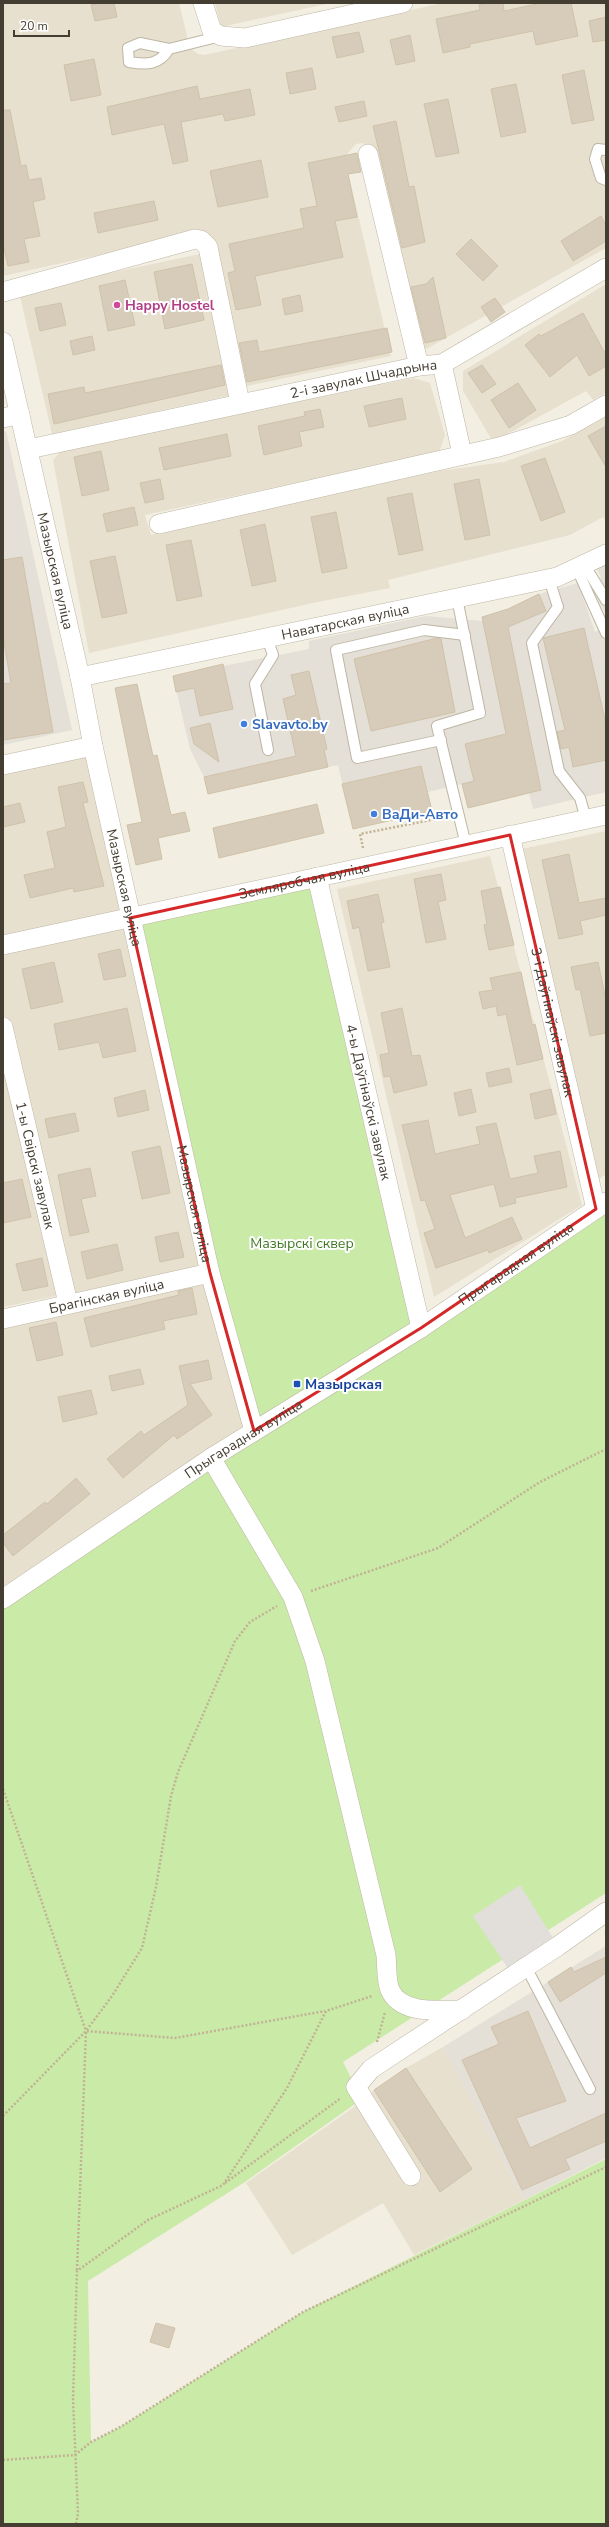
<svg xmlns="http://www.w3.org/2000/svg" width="609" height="2527" viewBox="0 0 609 2527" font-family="'Nunito Sans',sans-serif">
	<rect width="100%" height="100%" fill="#f2eee2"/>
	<!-- residential -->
	<g fill="#e7e0cf">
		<polygon points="3,3 179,3 190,48 198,54 204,55 443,3 606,3 606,248 428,348 423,349 371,146 362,143 356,144 347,154 346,163 391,356 242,387 194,234 3,276"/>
		<polygon points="215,3 331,3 221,27"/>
		<polygon points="205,253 232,395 52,434 19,292"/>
		<polygon points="606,284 606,393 593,400 586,391 493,442 463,391 463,371"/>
		<polygon points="414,378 430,383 445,435 439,452 145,515 151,535 439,471 504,462 562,441 606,416 606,521 603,517 570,535 388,580 390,588 313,603 89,653 53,460 62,450"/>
		<polygon points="93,746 254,1431 3,1600 3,1320 68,1303 3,1027 3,765"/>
		<polygon points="606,831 606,1174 598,1180 522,849"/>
		<polygon points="490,856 582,1205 434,1297 337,889"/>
		<polygon points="3,1046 61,1295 3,1307"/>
		<polygon points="443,2047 524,2200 414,2255 383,2203 292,2255 246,2183 364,2100 374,2090 406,2068"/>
	</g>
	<!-- industrial -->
	<g fill="#e4dfd7">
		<polygon points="6,431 72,730 3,745 3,432"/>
		<polygon points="606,564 606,614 589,584 601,577 597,569"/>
		<polygon points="578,583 595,632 606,627 606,792 533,809 529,793 468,808 462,784 428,792 432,811 353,829 338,765 208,794 204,777 190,749 173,676 309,649 309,641 426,616 482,621 482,617 508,609 539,594"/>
		<polygon points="606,1946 606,2158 524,2200 443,2047"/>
	</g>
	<!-- green -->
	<g fill="#caeaa7">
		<polygon points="317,877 421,1328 254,1431 130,918"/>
		<polygon points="606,1206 606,1893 343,2062 362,2099 245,2182 88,2281 91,2442 122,2426 303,2312 606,2159 606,2524 3,2524 3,1602"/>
	</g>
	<!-- parking -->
	<polygon fill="#e2dfdb" points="520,1885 558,1946 513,1976 473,1916"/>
	<!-- building -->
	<g fill="#d7ccba" stroke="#d0c2a9">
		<polygon points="101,3 114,3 117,17 95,21 91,5"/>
		<polygon points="487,3 503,3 504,11 541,3 571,3 578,36 536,45 533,31 470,44 470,47 443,53 436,19 480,10 479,5"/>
		<polygon points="606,17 606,40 593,42 589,21"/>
		<polygon points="359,32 364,52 337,58 332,37"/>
		<polygon points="410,35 415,61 396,65 390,40"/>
		<polygon points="94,59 101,95 71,101 64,65"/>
		<polygon points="312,68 316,89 290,94 286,73"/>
		<polygon points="584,70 594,120 572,124 562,75"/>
		<polygon points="516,84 526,132 501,137 491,89"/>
		<polygon points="197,86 200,99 250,89 255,115 225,121 223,114 181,122 188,161 173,164 164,124 112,135 107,107"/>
		<polygon points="448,99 459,153 436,157 424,104"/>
		<polygon points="364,101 367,116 339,122 335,107"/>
		<polygon points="3,110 10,110 21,166 26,165 29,180 41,178 45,199 33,202 40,236 24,239 29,262 8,266 3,244"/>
		<polygon points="396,121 409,187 414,186 425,242 402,248 373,126"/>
		<polygon points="357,153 361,172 348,174 357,217 335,221 343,257 255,276 261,305 236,310 228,273 235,271 229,244 304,228 300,209 317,206 308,163"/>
		<polygon points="261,160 268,197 218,207 210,171"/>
		<polygon points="154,201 158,220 98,233 94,213"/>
		<polygon points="601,216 606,225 606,241 573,261 561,241"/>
		<polygon points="471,239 498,266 483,281 456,254"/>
		<polygon points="192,264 204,320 165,329 154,272"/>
		<polygon points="433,277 446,338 425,343 411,287 426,284"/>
		<polygon points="125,280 135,325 108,331 99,286"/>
		<polygon points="300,295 303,311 285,315 282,299"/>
		<polygon points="495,298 505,312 491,322 481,307"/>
		<polygon points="61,303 66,325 40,331 35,308"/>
		<polygon points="583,313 606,355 606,366 589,376 577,355 550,377 525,345 539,334 541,336"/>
		<polygon points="387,328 392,352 247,382 239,343 257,340 259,352"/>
		<polygon points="92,336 95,350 73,355 70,341"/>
		<polygon points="221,365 225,385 54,424 48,394 84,387 85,393"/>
		<polygon points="482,365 496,384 482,393 468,373"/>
		<polygon points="518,383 536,410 509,428 491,400"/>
		<polygon points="402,398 406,419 369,427 364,406"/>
		<polygon points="320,409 324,427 299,432 302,446 264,455 258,426 305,416 304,412"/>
		<polygon points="606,426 606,467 588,436"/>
		<polygon points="227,434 231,456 164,470 159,448"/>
		<polygon points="101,451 109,490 82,496 74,457"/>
		<polygon points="545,458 565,512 541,521 521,466"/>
		<polygon points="160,479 164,499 145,503 140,483"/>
		<polygon points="479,479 490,535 465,540 454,484"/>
		<polygon points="412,493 423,550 399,555 387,498"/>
		<polygon points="134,507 138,525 107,532 103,514"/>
		<polygon points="336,512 347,568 322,573 311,517"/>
		<polygon points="265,524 276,581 252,586 240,530"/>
		<polygon points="191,540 202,596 177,601 166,545"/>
		<polygon points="115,556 127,613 102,618 90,561"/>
		<polygon points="22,557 53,732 3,740 3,684 11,683 3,637 3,560"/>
		<polygon points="539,594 546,611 508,627 541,790 468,808 462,784 474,781 465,744 506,734 482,617 508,609"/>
		<polygon points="584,628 606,724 606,760 573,767 569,747 561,749 557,732 565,730 543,638"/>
		<polygon points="437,638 441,639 455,712 371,731 354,659"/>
		<polygon points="223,664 233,709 200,716 194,688 176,692 173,676"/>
		<polygon points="309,671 327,749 324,750 328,767 208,794 204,777 296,756 283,699 296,695 291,675"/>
		<polygon points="137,684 153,756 157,755 171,815 185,812 190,831 158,838 162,859 136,865 127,825 142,822 115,688"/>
		<polygon points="210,723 219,762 194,744 190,728"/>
		<polygon points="421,766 432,811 353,829 342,784"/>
		<polygon points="83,782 88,802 83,803 104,886 74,892 73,888 30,898 24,875 55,868 47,832 66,827 58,787"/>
		<polygon points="20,803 25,822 3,827 3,807"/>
		<polygon points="317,804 324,833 219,858 213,828"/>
		<polygon points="569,854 579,903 606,898 606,915 580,921 583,934 559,939 542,860"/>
		<polygon points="441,874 446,900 438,902 446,939 426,943 414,879"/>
		<polygon points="500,887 514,945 489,950 484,925 487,924 481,891"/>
		<polygon points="378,894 384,922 381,923 390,967 368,971 359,927 353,929 347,901"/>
		<polygon points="120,949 126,976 104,980 98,954"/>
		<polygon points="54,962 63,1002 31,1009 22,969"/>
		<polygon points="598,962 606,1000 606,1033 590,1036 580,989 576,990 571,967"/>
		<polygon points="521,972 532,1025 535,1024 543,1059 517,1065 506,1014 498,1016 496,1006 483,1009 479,992 493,990 490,978"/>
		<polygon points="127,1008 136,1051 103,1058 99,1042 59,1050 54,1024"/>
		<polygon points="402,1008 412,1056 420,1055 427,1085 394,1093 390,1076 384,1077 380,1055 389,1053 381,1013"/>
		<polygon points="509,1068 512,1082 489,1087 486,1073"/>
		<polygon points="471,1089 476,1112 459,1116 454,1093"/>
		<polygon points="551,1089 556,1114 535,1119 530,1094"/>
		<polygon points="145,1090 149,1110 118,1117 114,1098"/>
		<polygon points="75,1113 79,1131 49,1138 45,1119"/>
		<polygon points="428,1120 435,1154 480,1144 476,1127 496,1123 510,1179 538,1173 534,1156 560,1151 567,1187 515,1198 516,1203 500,1207 494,1184 450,1195 465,1238 512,1217 522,1239 489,1253 488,1250 436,1268 424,1233 435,1229 425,1200 421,1201 402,1125"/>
		<polygon points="160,1146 170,1193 142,1199 132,1152"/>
		<polygon points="90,1168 96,1196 81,1199 89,1232 70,1236 58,1175"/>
		<polygon points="22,1179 31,1217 3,1223 3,1183"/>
		<polygon points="178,1232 184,1257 160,1262 155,1237"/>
		<polygon points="117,1244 123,1270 87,1279 81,1252"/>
		<polygon points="42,1258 48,1286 23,1291 16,1264"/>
		<polygon points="192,1288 197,1314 163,1321 165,1329 91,1347 84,1318 179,1295 178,1291"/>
		<polygon points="56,1322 63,1355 37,1361 29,1328"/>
		<polygon points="208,1360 212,1379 190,1384 212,1415 177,1439 174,1435 123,1478 107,1459 141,1431 144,1435 188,1405 179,1366"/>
		<polygon points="140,1369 144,1384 112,1391 109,1376"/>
		<polygon points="91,1390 97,1414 63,1422 58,1397"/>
		<polygon points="76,1478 90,1494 13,1556 3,1543 3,1535 45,1502 47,1504"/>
		<polygon points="606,1957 606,1973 560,2002 548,1982 571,1967 574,1972"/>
		<polygon points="528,2011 566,2101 516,2118 530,2148 606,2113 606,2141 565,2159 570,2169 522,2190 462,2060 499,2044 491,2027"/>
		<polygon points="406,2068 472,2169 440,2192 374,2090"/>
		<polygon points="156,2323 175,2328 169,2348 150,2342"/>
	</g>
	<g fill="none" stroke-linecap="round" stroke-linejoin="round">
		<defs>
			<g id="service">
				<path d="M169 49C159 65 147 65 129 62L128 48 140 43 169 49 221 36"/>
				<polyline points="606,150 598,149 595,159 601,178 606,180"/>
				<polyline points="585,566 606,600"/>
				<polyline points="577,569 606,633"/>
				<polyline points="549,579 558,607 532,643 559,771 580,798 586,819"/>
				<polyline points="457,598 480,713 437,726 466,845"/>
				<polyline points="267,638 273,655 255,684 268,750"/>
				<polyline points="441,740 357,758 336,650 424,630 465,635"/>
				<polyline points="526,1967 590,2089"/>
			</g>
			<g id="minor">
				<polyline points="203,3 212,31 221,36 245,38 403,3"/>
				<polyline points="368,154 419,366"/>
				<polyline points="3,292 195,239 201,240 208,247 240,403"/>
				<path id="s1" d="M3 342 80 677 93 746 210 1273 254 1431"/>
				<polyline points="442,364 462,454"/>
				<polyline points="3,418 20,414"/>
				<path id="s2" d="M29 449 419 366 442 364 606 268"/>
				<polyline points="159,524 499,447 571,425 606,405"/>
				<path id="s3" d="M80 677 557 577 606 554"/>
				<polyline points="3,765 93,746"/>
				<path id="s4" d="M510 835 596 1209"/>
				<path id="s5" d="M317 877 421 1328"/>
				<path id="s6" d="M3 945 606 815"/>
				<path id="s7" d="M3 1027 68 1303"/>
				<path id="s8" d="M3 1319 210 1273"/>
				<path d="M211 1458 293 1597 315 1661 386 1955C387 1965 386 1981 390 1990 401 2015 440 2010 462 2010"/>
				<path id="s9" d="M3 1599 211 1458 421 1328 606 1202"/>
				<polyline points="411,2176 356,2087 371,2069 558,1946 606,1912"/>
			</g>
		</defs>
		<!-- service casing -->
		<use href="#service" stroke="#beb6a4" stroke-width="12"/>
		<!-- minor casing -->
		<use href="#minor" stroke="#beb6a4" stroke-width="20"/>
		<!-- path -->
		<g stroke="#c1b294" stroke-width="2.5" stroke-dasharray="2 2" stroke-linecap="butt">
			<polyline points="363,848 360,834 446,817"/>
			<polyline points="311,1591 438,1548 540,1482 606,1449"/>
			<polyline points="3,1789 86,2031"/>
			<polyline points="377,2042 385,2012"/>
			<polyline points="3,2116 86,2031 112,1996 142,1948 156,1887 171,1796 178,1772 235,1641 250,1622 277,1606"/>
			<polyline points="225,2183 341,2098"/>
			<polyline points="77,2270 86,2031 175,2038 325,2011"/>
			<polyline points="3,2460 75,2455 91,2442 122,2426 303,2312 606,2167"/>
			<polyline points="76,2524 78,2514 73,2399 77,2271 148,2220 223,2185 287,2088 326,2011 372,1996"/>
		</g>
		<!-- service -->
		<use href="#service" stroke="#fff" stroke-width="10"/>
		<!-- minor -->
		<use href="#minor" stroke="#fff" stroke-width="19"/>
	</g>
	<!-- marked area -->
	<path fill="none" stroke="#d62828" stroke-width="3" stroke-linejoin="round" d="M510 835 596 1209 421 1328 254 1431 210 1273 130 918Z"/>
	<!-- markers -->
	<circle fill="#d1479c" stroke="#fff" stroke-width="1.5" cx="117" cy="305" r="4"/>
	<g fill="#3f7fe0" stroke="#fff" stroke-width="1.5">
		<circle cx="244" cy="724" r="4"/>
		<circle cx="374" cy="814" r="4"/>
	</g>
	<rect fill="#1a4fb4" stroke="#fff" stroke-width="1.5" x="293" y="1380" width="8" height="8" rx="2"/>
	<g text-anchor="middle" stroke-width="4" stroke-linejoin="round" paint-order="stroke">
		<!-- hotel labels -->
		<g font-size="14" font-weight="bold" fill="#b23c85" stroke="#fff" text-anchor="start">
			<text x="125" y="310">Happy Hostel</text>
		</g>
		<!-- street labels -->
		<g font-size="14" fill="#443d32" stroke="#fff">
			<text dy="5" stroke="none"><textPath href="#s2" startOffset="342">2-і завулак Шчадрына</textPath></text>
			<text dy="5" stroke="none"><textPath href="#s1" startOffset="235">Мазырская вуліца</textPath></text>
			<text dy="5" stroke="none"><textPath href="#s3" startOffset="271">Наватарская вуліца</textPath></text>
			<text dy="5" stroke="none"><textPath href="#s6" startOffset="308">Земляробчая вуліца</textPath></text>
			<text dy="5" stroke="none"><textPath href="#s1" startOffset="559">Мазырская вуліца</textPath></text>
			<text dy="5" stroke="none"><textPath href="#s4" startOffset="192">3-і Даўгінаўскі завулак</textPath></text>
			<text dy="5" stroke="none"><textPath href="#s5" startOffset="231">4-ы Даўгінаўскі завулак</textPath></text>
			<text dy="5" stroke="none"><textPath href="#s7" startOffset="142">1-ы Свірскі завулак</textPath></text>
			<text dy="5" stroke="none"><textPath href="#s1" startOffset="883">Мазырская вуліца</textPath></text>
			<text dy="5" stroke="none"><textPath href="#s9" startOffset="613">Прыгарадная вуліца</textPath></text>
			<text dy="5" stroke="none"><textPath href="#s8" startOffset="106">Брагінская вуліца</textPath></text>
			<text dy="5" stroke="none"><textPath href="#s9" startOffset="289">Прыгарадная вуліца</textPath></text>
		</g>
		<!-- shop labels -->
		<g font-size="14" font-weight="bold" fill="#366cbe" stroke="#fff" text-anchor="start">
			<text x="252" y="729">Slavavto.by</text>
			<text x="382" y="819">ВаДи-Авто</text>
		</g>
		<!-- park labels -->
		<g font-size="14" fill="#417823" stroke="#fff">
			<text x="302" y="1248">Мазырскі сквер</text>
		</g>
		<!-- transit labels -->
		<g font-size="14" font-weight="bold" fill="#164399" stroke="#fff" text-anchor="start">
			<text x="305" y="1389">Мазырская</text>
		</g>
	</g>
	<!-- border -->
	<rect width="609" height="2527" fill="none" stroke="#443d32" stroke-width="8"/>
	<!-- scale -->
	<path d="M14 30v6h55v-6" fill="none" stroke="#443d32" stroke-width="2"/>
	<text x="20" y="30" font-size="12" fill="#443d32" stroke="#ffffff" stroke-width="3" paint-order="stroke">20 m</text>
</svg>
